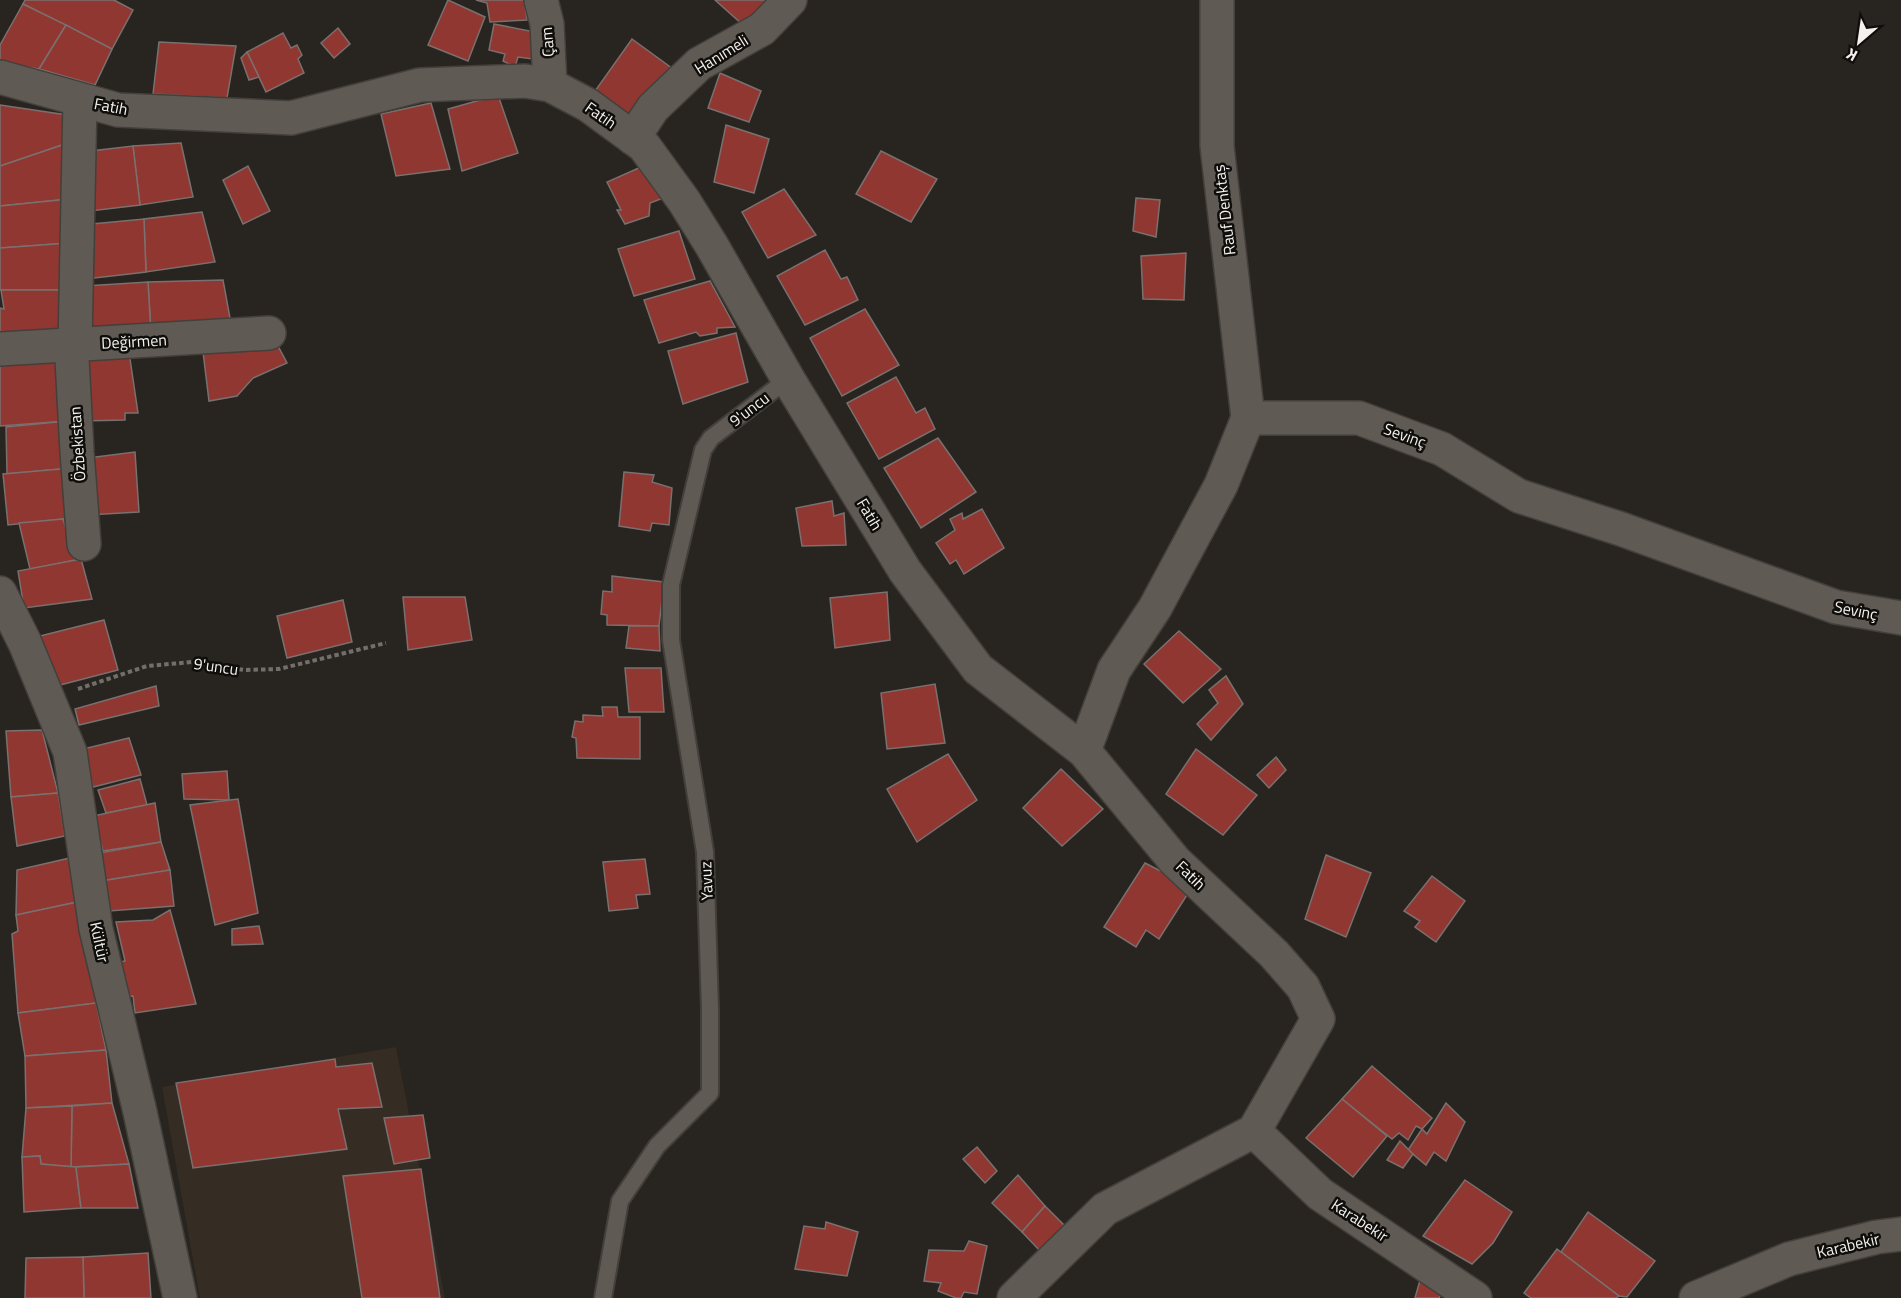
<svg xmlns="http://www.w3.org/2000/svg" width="1901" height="1298" viewBox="0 0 1901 1298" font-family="'Titillium Web',sans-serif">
	<rect width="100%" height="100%" fill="#28241f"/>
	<!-- built -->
	<polygon fill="#352c23" points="396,1047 445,1298 200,1298 162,1087"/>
	<!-- building -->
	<g fill="#913731" stroke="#79706f" stroke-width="1.5">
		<polygon points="25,0 114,0 133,10 112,49 23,4"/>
		<polygon points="448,0 485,17 468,61 428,45"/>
		<polygon points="476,0 524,0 527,20 490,22 487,3"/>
		<polygon points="715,0 771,0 743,25"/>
		<polygon points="23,4 66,25 39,69 0,63 0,45"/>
		<polygon points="494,24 540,33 533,59 518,57 515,67 503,61 505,54 489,50"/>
		<polygon points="66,25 112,49 95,85 39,69"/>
		<polygon points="338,28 350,44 334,58 321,43"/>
		<polygon points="283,33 291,48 297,45 302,55 298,59 304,73 266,92 247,52"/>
		<polygon points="632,39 673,69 634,121 595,91"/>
		<polygon points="159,42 236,46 227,98 153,94"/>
		<polygon points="247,52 259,77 249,80 241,58"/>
		<polygon points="720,73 761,91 749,122 708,108"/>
		<polygon points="498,95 518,153 462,171 448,109"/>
		<polygon points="431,103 450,169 396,176 381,114"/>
		<polygon points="0,105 67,115 68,143 0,166"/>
		<polygon points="726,125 769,139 754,193 714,182"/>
		<polygon points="68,143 69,199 0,206 0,166"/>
		<polygon points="181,143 193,197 140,205 133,146"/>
		<polygon points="133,146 140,205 90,211 82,152"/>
		<polygon points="881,151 937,179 911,222 856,194"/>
		<polygon points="248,166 270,211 243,224 223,180"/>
		<polygon points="641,167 666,197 650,203 649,216 625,224 617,210 621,210 607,182"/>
		<polygon points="784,189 816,235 768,258 742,212"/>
		<polygon points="1136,198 1160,200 1156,237 1133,231"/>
		<polygon points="69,199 69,243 0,248 0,206"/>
		<polygon points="202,212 215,262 146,272 144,219"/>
		<polygon points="144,219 146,272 86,279 81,225"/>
		<polygon points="679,231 695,279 634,296 618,249"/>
		<polygon points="69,243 66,290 0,290 0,248"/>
		<polygon points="825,250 841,279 847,277 858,300 805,325 777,276"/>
		<polygon points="1186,253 1184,300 1143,299 1141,256"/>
		<polygon points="223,280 232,329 151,333 148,282"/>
		<polygon points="710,281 735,327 717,328 717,333 700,336 696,332 659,343 644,300"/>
		<polygon points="148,282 151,333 89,336 85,286"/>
		<polygon points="1,290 66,290 68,333 0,342 0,308 4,309"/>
		<polygon points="865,309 899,365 842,396 810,338"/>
		<polygon points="736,333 748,382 683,404 668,351"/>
		<polygon points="277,344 287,363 253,378 237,396 209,401 203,352"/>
		<polygon points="60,351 67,421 0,426 0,353"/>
		<polygon points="129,352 138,413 125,413 125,420 82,421 80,360"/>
		<polygon points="896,377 916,413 925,408 935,429 879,459 847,403"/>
		<polygon points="67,421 72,468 7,474 6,427"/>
		<polygon points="938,438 976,492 921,528 884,468"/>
		<polygon points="135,452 139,512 87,515 80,459"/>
		<polygon points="72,468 75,513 63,519 8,525 3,474"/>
		<polygon points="624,472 654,475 652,482 672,488 669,525 652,523 650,531 619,526"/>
		<polygon points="832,501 834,516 844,513 846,545 802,546 796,508"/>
		<polygon points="982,509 1004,548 964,574 956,560 950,564 936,543 955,530 950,519 962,513 963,519"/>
		<polygon points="63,519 76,560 30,569 19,523"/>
		<polygon points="81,559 92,599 24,608 18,571"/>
		<polygon points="612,576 664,582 659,626 607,625 607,615 601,614 603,591 612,592"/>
		<polygon points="887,592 890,640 835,648 830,598"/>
		<polygon points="403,597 465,597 472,640 408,650"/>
		<polygon points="343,600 352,642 287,658 277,616"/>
		<polygon points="104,620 118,670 56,686 40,636"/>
		<polygon points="629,626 659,626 660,651 626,648"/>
		<polygon points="1179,631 1221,669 1183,703 1144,664"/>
		<polygon points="625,668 661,668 664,712 629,712"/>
		<polygon points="1226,676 1243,704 1211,740 1197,724 1218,703 1209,690"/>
		<polygon points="935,684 945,743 887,749 881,693"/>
		<polygon points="156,686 159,706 79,725 75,709"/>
		<polygon points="602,707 617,707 618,717 640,717 640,759 577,758 576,738 572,737 575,721 583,722 583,715 603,716"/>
		<polygon points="42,730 58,793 11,797 6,731"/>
		<polygon points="129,738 141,775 93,787 83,749"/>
		<polygon points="1196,749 1257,795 1223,835 1166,794"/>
		<polygon points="948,754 977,800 917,842 887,789"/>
		<polygon points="1276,757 1286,770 1269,788 1257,775"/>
		<polygon points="1061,769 1103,809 1062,846 1023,808"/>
		<polygon points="227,771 229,800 184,799 182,774"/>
		<polygon points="140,779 147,805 106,813 98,790"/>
		<polygon points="58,793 65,836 17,846 11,797"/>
		<polygon points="238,799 258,913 215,925 190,805"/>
		<polygon points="155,803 161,842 103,851 93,816"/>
		<polygon points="161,842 170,870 101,881 99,853"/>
		<polygon points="1326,855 1371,873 1346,937 1305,919"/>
		<polygon points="70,858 82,901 16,915 17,870"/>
		<polygon points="645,859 650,894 636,895 638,908 609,911 603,862"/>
		<polygon points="1145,863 1192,887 1159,939 1146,930 1136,947 1104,927"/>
		<polygon points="170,870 174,906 109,911 101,881"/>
		<polygon points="1432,876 1465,901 1436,942 1415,927 1420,921 1404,911"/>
		<polygon points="82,901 96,1003 18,1013 12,934 18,931 16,915"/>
		<polygon points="170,910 196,1004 135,1013 133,996 120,997 114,963 125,961 116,922 153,920"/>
		<polygon points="259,926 263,944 232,945 232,929"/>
		<polygon points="96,1003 106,1050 25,1056 18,1013"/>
		<polygon points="106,1050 112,1103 26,1108 25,1056"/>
		<polygon points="335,1059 336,1067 372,1063 382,1107 338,1109 347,1149 193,1168 176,1083"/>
		<polygon points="1372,1066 1432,1118 1422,1129 1416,1126 1408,1140 1399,1133 1392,1139 1342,1099"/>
		<polygon points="1342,1099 1387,1136 1353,1177 1306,1138"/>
		<polygon points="112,1103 129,1164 71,1167 72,1106"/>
		<polygon points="1446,1103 1465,1122 1446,1161 1434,1152 1426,1165 1408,1150 1422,1129 1427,1134"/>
		<polygon points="72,1106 71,1167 41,1164 40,1156 22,1157 26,1108"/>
		<polygon points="423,1115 430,1158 394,1164 384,1118"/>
		<polygon points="1400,1141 1413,1154 1403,1168 1387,1160"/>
		<polygon points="977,1147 997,1171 985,1183 963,1159"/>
		<polygon points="40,1156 41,1164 76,1167 81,1208 24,1212 22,1157"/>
		<polygon points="129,1164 138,1208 81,1208 76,1167"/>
		<polygon points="421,1169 440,1298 362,1298 343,1176"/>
		<polygon points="1018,1175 1045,1206 1022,1232 992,1203"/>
		<polygon points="1465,1180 1512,1212 1493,1243 1472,1264 1423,1236"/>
		<polygon points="1045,1206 1066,1227 1041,1252 1022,1232"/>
		<polygon points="1588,1212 1655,1261 1627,1297 1619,1296 1561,1252"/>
		<polygon points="826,1222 858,1232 847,1276 795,1269 804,1226 825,1229"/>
		<polygon points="969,1241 987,1246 977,1294 964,1292 961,1298 956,1298 938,1291 941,1283 924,1281 929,1250 964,1251"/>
		<polygon points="1557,1249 1561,1252 1619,1296 1616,1298 1531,1298 1524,1293"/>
		<polygon points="148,1253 151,1298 84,1298 83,1257"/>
		<polygon points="83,1257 84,1298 25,1298 26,1258"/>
		<polygon points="1420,1280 1442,1292 1439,1298 1415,1298"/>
	</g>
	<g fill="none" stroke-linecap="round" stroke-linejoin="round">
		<defs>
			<polyline id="lane" points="603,1298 620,1201 657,1146 710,1093 710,1009 705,852 671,640 671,585 703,450 711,438 788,379"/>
			<g id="street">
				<polyline points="541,0 547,24 550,85"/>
				<polyline points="1217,0 1217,146 1248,418"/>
				<polyline points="0,77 118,110 291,118 420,85 525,81 550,85 588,105 644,146 684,201 712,246 788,379 905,571 978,669 1084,751 1175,861 1274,954 1303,987 1318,1019 1254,1131 1105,1209 1014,1298"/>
				<polyline points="80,100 75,345 72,359 77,452 84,544"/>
				<polyline points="633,138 653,108 699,64 762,29 790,0"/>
				<polyline points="0,349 269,333"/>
				<polyline points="0,593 25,643 70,752 96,929 140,1112 180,1298"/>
				<polyline points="1084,751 1114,670 1155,608 1221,485 1248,418 1359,418 1442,449 1519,496 1621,529 1836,607 1901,618"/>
				<polyline points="1254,1131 1320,1194 1475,1298"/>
				<polyline points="1696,1298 1789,1259 1877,1237 1901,1234"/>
			</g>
		</defs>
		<!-- lane casing -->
		<use href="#lane" stroke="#433f3b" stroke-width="20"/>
		<!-- street casing -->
		<use href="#street" stroke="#433f3b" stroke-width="36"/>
		<!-- path -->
		<polyline stroke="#726f6a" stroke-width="4" stroke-dasharray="4.5 3" stroke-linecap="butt" points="78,689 147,666 192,662 244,670 279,669 386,643"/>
		<!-- lane -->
		<use href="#lane" stroke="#5f5a54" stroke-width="16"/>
		<!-- street -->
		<use href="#street" stroke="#5f5a54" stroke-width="33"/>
	</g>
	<g text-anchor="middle" stroke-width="5" stroke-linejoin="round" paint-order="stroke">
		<!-- street labels -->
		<g font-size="16" fill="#f4f1ee" stroke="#0f0e0b">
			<text transform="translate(547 42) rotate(-94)" y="6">Çam</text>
			<text transform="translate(721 54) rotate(-32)" y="6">Hanımeli</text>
			<text transform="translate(111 106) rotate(11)" y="6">Fatih</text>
			<text transform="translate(601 115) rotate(35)" y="6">Fatih</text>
			<text transform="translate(1224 210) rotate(-97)" y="6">Rauf Denktaş</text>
			<text transform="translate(134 341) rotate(-3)" y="6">Değirmen</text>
			<text transform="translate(749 409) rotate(-37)" y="6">9'uncu</text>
			<text transform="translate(1405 435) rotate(20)" y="6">Sevinç</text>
			<text transform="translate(77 444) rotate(-94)" y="6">Özbekistan</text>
			<text transform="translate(870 514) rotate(59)" y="6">Fatih</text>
			<text transform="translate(1856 610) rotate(11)" y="6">Sevinç</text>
			<text transform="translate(216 666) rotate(8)" y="6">9'uncu</text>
			<text transform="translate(1191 875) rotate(44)" y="6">Fatih</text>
			<text transform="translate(706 881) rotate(-92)" y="6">Yavuz</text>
			<text transform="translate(100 942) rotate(78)" y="6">Kültür</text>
			<text transform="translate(1360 1220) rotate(33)" y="6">Karabekir</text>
			<text transform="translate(1848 1245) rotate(-13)" y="6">Karabekir</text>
		</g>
	</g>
	<!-- north arrow -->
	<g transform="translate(1859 42) rotate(209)" stroke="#0f0e0b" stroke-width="4.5" paint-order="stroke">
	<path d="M0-4.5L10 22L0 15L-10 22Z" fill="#f4f1ee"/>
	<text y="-9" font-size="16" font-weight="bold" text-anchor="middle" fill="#f4f1ee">K</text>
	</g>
</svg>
